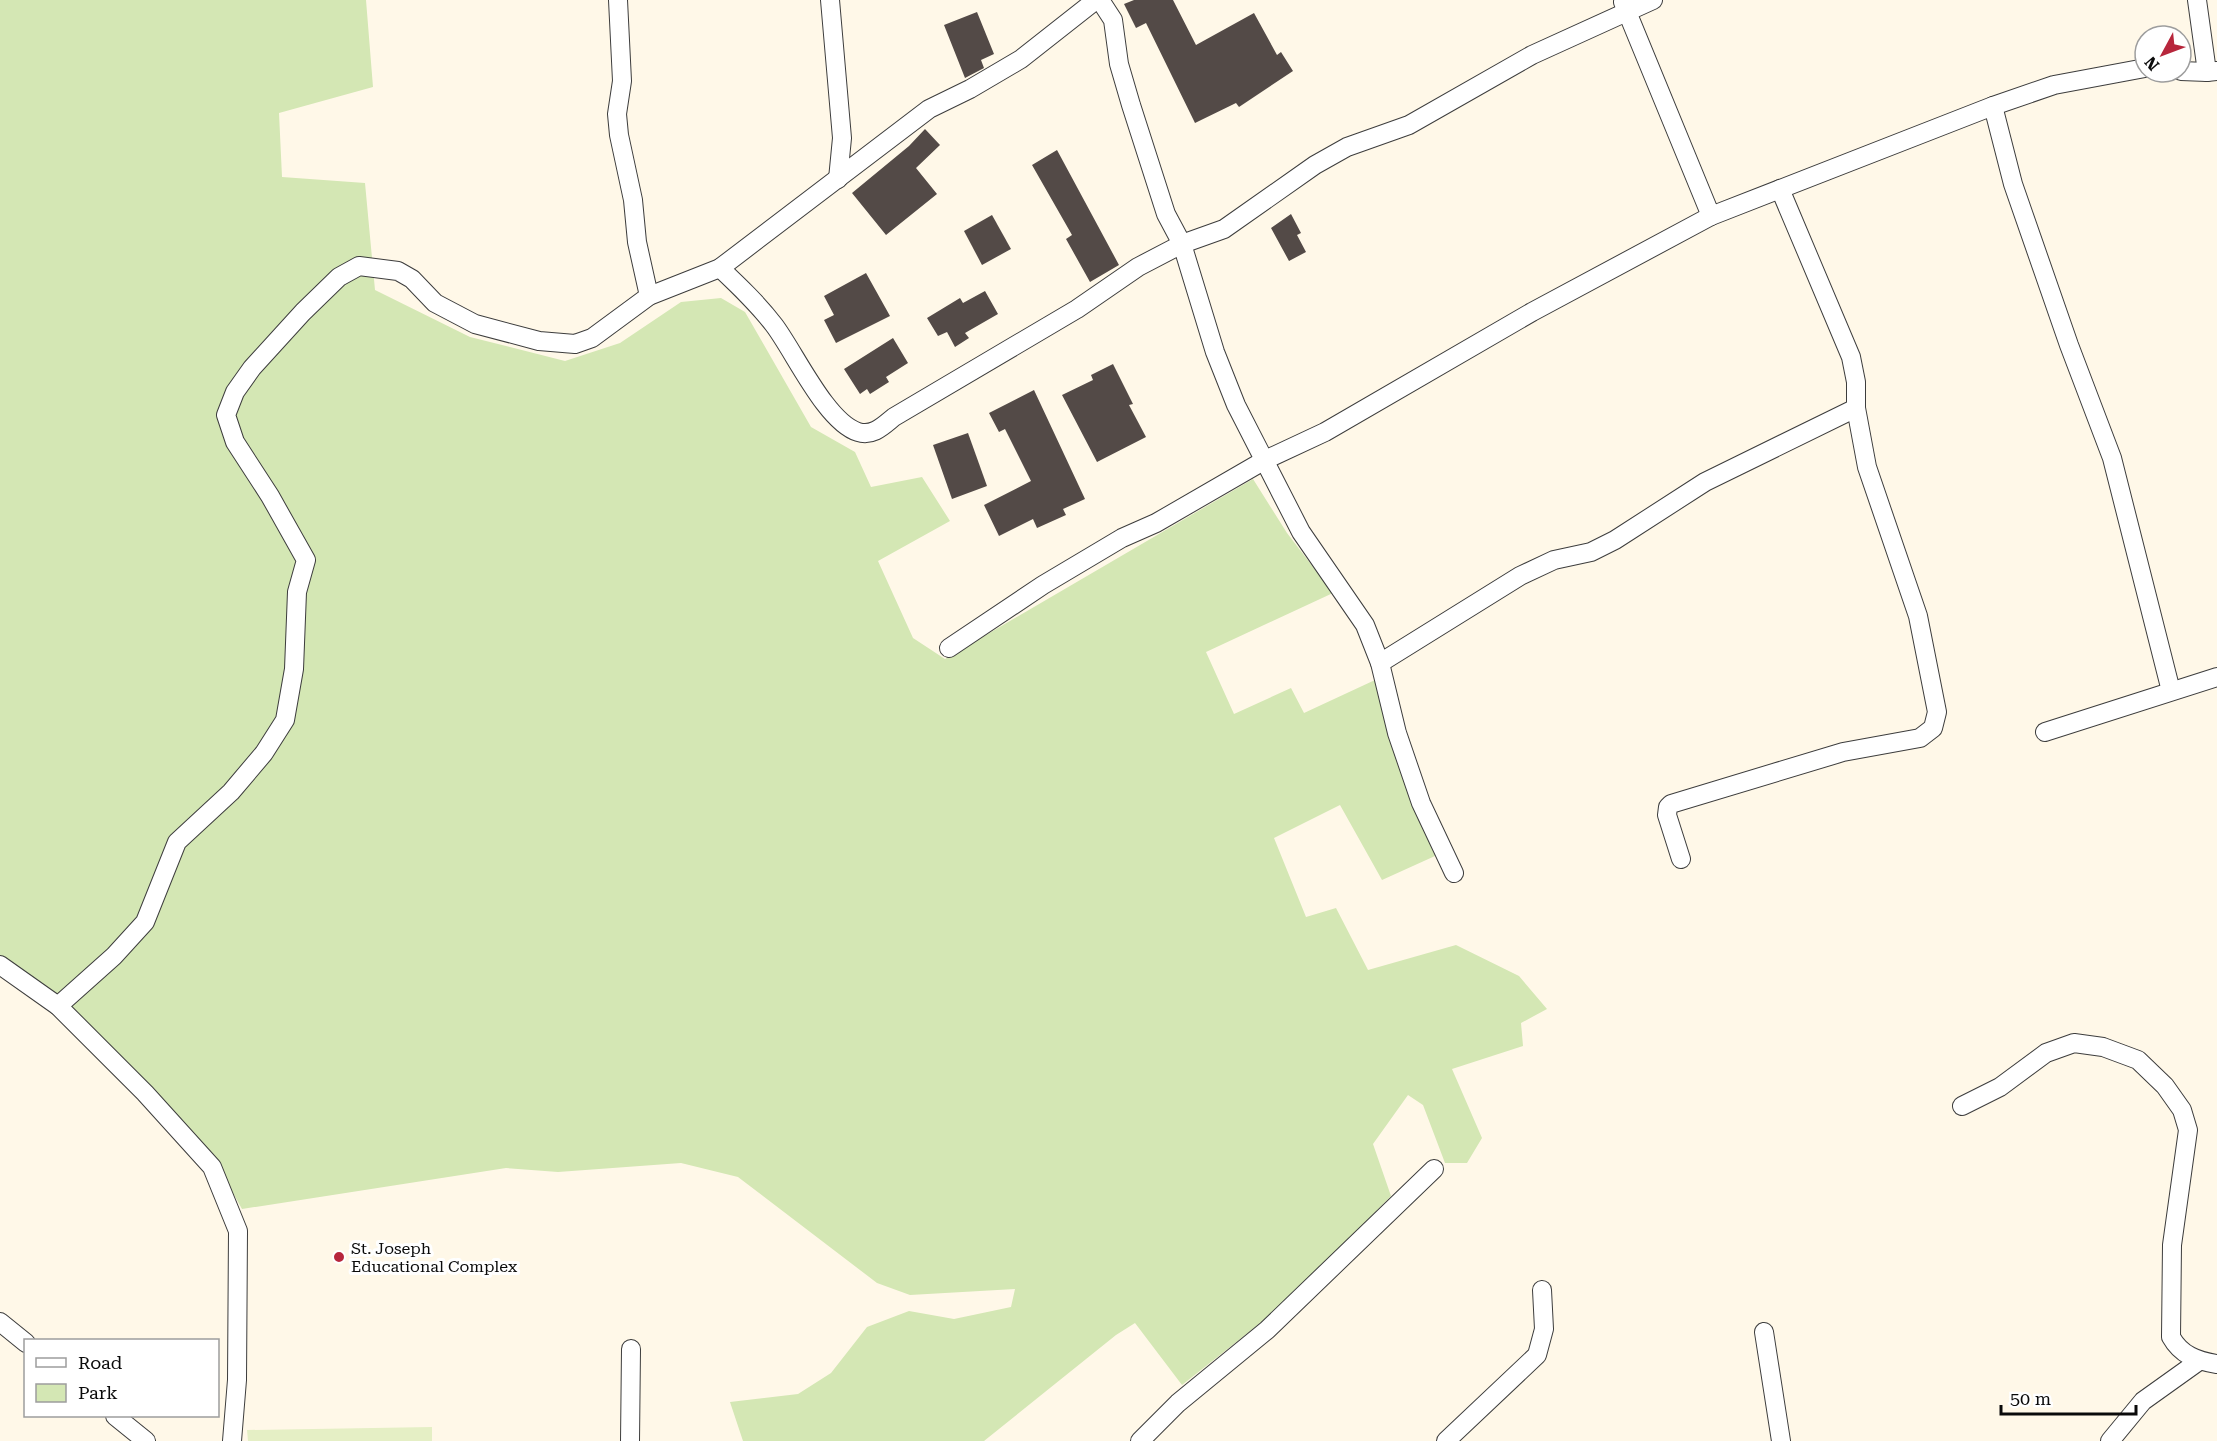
<svg xmlns="http://www.w3.org/2000/svg" width="2217" height="1441" viewBox="0 0 2217 1441" font-family="'Roboto Serif',serif">
	<rect width="100%" height="100%" fill="#fff8e8"/>
	<!-- green -->
	<polygon fill="#d4e7b4" points="0,0 366,0 373,87 279,113 282,177 365,183 375,290 470,337 565,361 620,343 681,302 721,298 745,312 811,427 855,452 871,487 922,477 950,521 878,561 913,638 945,659 1253,479 1287,533 1333,593 1206,652 1234,714 1291,688 1304,713 1375,680 1410,795 1435,856 1382,880 1340,805 1274,838 1306,917 1336,908 1368,970 1456,945 1519,976 1547,1009 1521,1023 1523,1046 1452,1069 1482,1138 1467,1163 1445,1163 1423,1105 1408,1095 1373,1144 1391,1196 1288,1301 1182,1385 1135,1323 1116,1335 984,1441 743,1441 730,1402 798,1394 831,1373 867,1327 909,1311 954,1319 1011,1307 1015,1289 910,1295 877,1283 738,1177 681,1163 558,1172 506,1168 242,1209 229,1186 48,1004 0,970"/>
	<!-- pitch -->
	<polygon fill="#e5efc5" points="432,1427 432,1441 248,1441 247,1430"/>
	<!-- building -->
	<g fill="#534a47">
		<polygon points="1134,0 1173,0 1196,45 1254,13 1277,55 1281,52 1293,71 1239,107 1236,103 1195,123 1146,23 1136,28 1124,4"/>
		<polygon points="977,12 994,54 981,60 984,68 965,78 944,25"/>
		<polygon points="925,129 940,145 916,168 937,194 886,235 852,193 909,146"/>
		<polygon points="1057,150 1119,265 1090,282 1066,239 1072,235 1032,165"/>
		<polygon points="1291,214 1301,233 1297,235 1306,252 1289,261 1271,228"/>
		<polygon points="992,215 1011,249 982,265 964,231"/>
		<polygon points="866,273 890,316 836,343 824,320 834,315 824,296"/>
		<polygon points="985,291 998,314 965,333 969,338 955,347 947,332 938,336 927,318 960,298 963,303"/>
		<polygon points="893,338 908,363 886,377 889,382 870,394 867,389 860,394 844,369"/>
		<polygon points="1113,364 1133,404 1129,405 1146,437 1097,462 1062,395 1093,380 1091,375"/>
		<polygon points="1034,390 1085,499 1063,509 1066,515 1037,528 1033,519 999,536 984,505 1031,481 1005,429 999,432 989,413"/>
		<polygon points="968,433 987,486 952,499 933,445"/>
	</g>
	<g fill="none" stroke-linecap="round" stroke-linejoin="round">
		<defs>
			<g id="street">
				<polyline points="618,0 622,81 617,114 619,135 633,200 637,242 649,296"/>
				<polyline points="830,0 842,138 838,179"/>
				<polyline points="1100,0 1113,20 1119,64 1131,105 1166,214 1182,244 1215,352 1236,405 1301,532 1365,625 1380,663 1397,733 1421,803 1454,873"/>
				<polyline points="2197,0 2207,72 2217,71"/>
				<polyline points="1623,2 1711,216 1993,106 2054,85 2145,68"/>
				<polyline points="2181,71 2207,72"/>
				<polyline points="1993,106 2013,184 2069,345 2112,458 2171,691"/>
				<path d="M720 268C739 286 758 304 774 325 794 351 826 422 858 432 873 437 884 425 894 417L1077 309 1138 267 1182 244 1224 229 1315 165 1347 147 1409 125 1532 55 1653 0"/>
				<polyline points="949,648 1043,585 1122,538 1156,523 1265,460 1325,432 1532,312 1711,216"/>
				<polyline points="1380,663 1520,576 1554,560 1591,552 1615,540 1705,482 1856,408"/>
				<polyline points="2045,732 2217,677"/>
				<polyline points="1681,859 1667,815 1668,807 1671,804 1843,752 1920,738 1933,728 1937,712 1918,616 1867,467 1856,408 1856,382 1851,357 1780,189"/>
				<polyline points="0,965 58,1006 145,1093 212,1167 238,1231 237,1380 232,1441"/>
				<polyline points="58,1006 114,956 145,922 177,842 231,792 264,753 285,720 294,669 297,592 306,560 270,496 235,442 226,415 235,392 252,368 303,312 339,277 359,266 398,271 412,279 435,303 475,324 539,341 575,344 592,338 649,296 720,268 929,109 970,89 1021,59 1096,0"/>
				<path d="M1962 1106 2000 1087 2046 1053 2074 1043 2103 1047 2138 1060 2165 1086 2182 1110 2188 1130 2172 1245 2171 1337C2181 1355 2197 1361 2217 1364"/>
				<polyline points="0,1322 26,1343"/>
				<polyline points="1764,1332 1781,1441"/>
				<polyline points="115,1416 146,1441"/>
				<polyline points="630,1441 631,1349"/>
				<polyline points="1140,1441 1178,1403 1267,1330 1434,1169"/>
				<polyline points="1446,1441 1537,1355 1544,1329 1542,1290"/>
				<polyline points="2110,1441 2143,1401 2199,1361"/>
			</g>
		</defs>
		<!-- street casing -->
		<use href="#street" stroke="#3d3d3d" stroke-width="20"/>
		<!-- street -->
		<use href="#street" stroke="#fff" stroke-width="18"/>
	</g>
	<!-- markers -->
	<circle fill="#b7263c" stroke="#fff" stroke-width="2" cx="339" cy="1257" r="6"/>
	<g text-anchor="middle" stroke-width="6" stroke-linejoin="round" paint-order="stroke">
		<!-- poi labels -->
		<g font-size="16" fill="#0a0a0a" stroke="#fff" text-anchor="start">
			<text x="351" y="1254">St. Joseph<tspan x="351" dy="18">Educational Complex</tspan></text>
		</g>
	</g>
	<!-- legend -->
	<rect x="24" y="1339" width="195" height="78" fill="#ffffff" stroke="#9d9d9d" stroke-width="1.5"/>
	<rect x="36" y="1358" width="30" height="9" fill="#ffffff" stroke="#9d9d9d" stroke-width="1.5"/>
	<text x="78" y="1369" font-size="18" fill="#0a0a0a">Road</text>
	<rect x="36" y="1384" width="30" height="18" fill="#d4e7b4" stroke="#9d9d9d" stroke-width="1.5"/>
	<text x="78" y="1399" font-size="18" fill="#0a0a0a">Park</text>
	<!-- north arrow -->
	<g transform="translate(2163 54) rotate(229)"><circle r="28" fill="#ffffff" stroke="#9d9d9d" stroke-width="1.5"/>
	<path d="M0-4.5L10 22L0 15L-10 22Z" fill="#b7263c"/>
	<text y="-9" font-size="16" font-weight="bold" text-anchor="middle" fill="#0a0a0a">N</text>
	</g>
	<!-- scale -->
	<path d="M2001 1405v9h135v-9" fill="none" stroke="#0a0a0a" stroke-width="3"/>
	<text x="2010" y="1405" font-size="18" fill="#0a0a0a" stroke="#ffffff" stroke-width="4.5" paint-order="stroke">50 m</text>
</svg>
